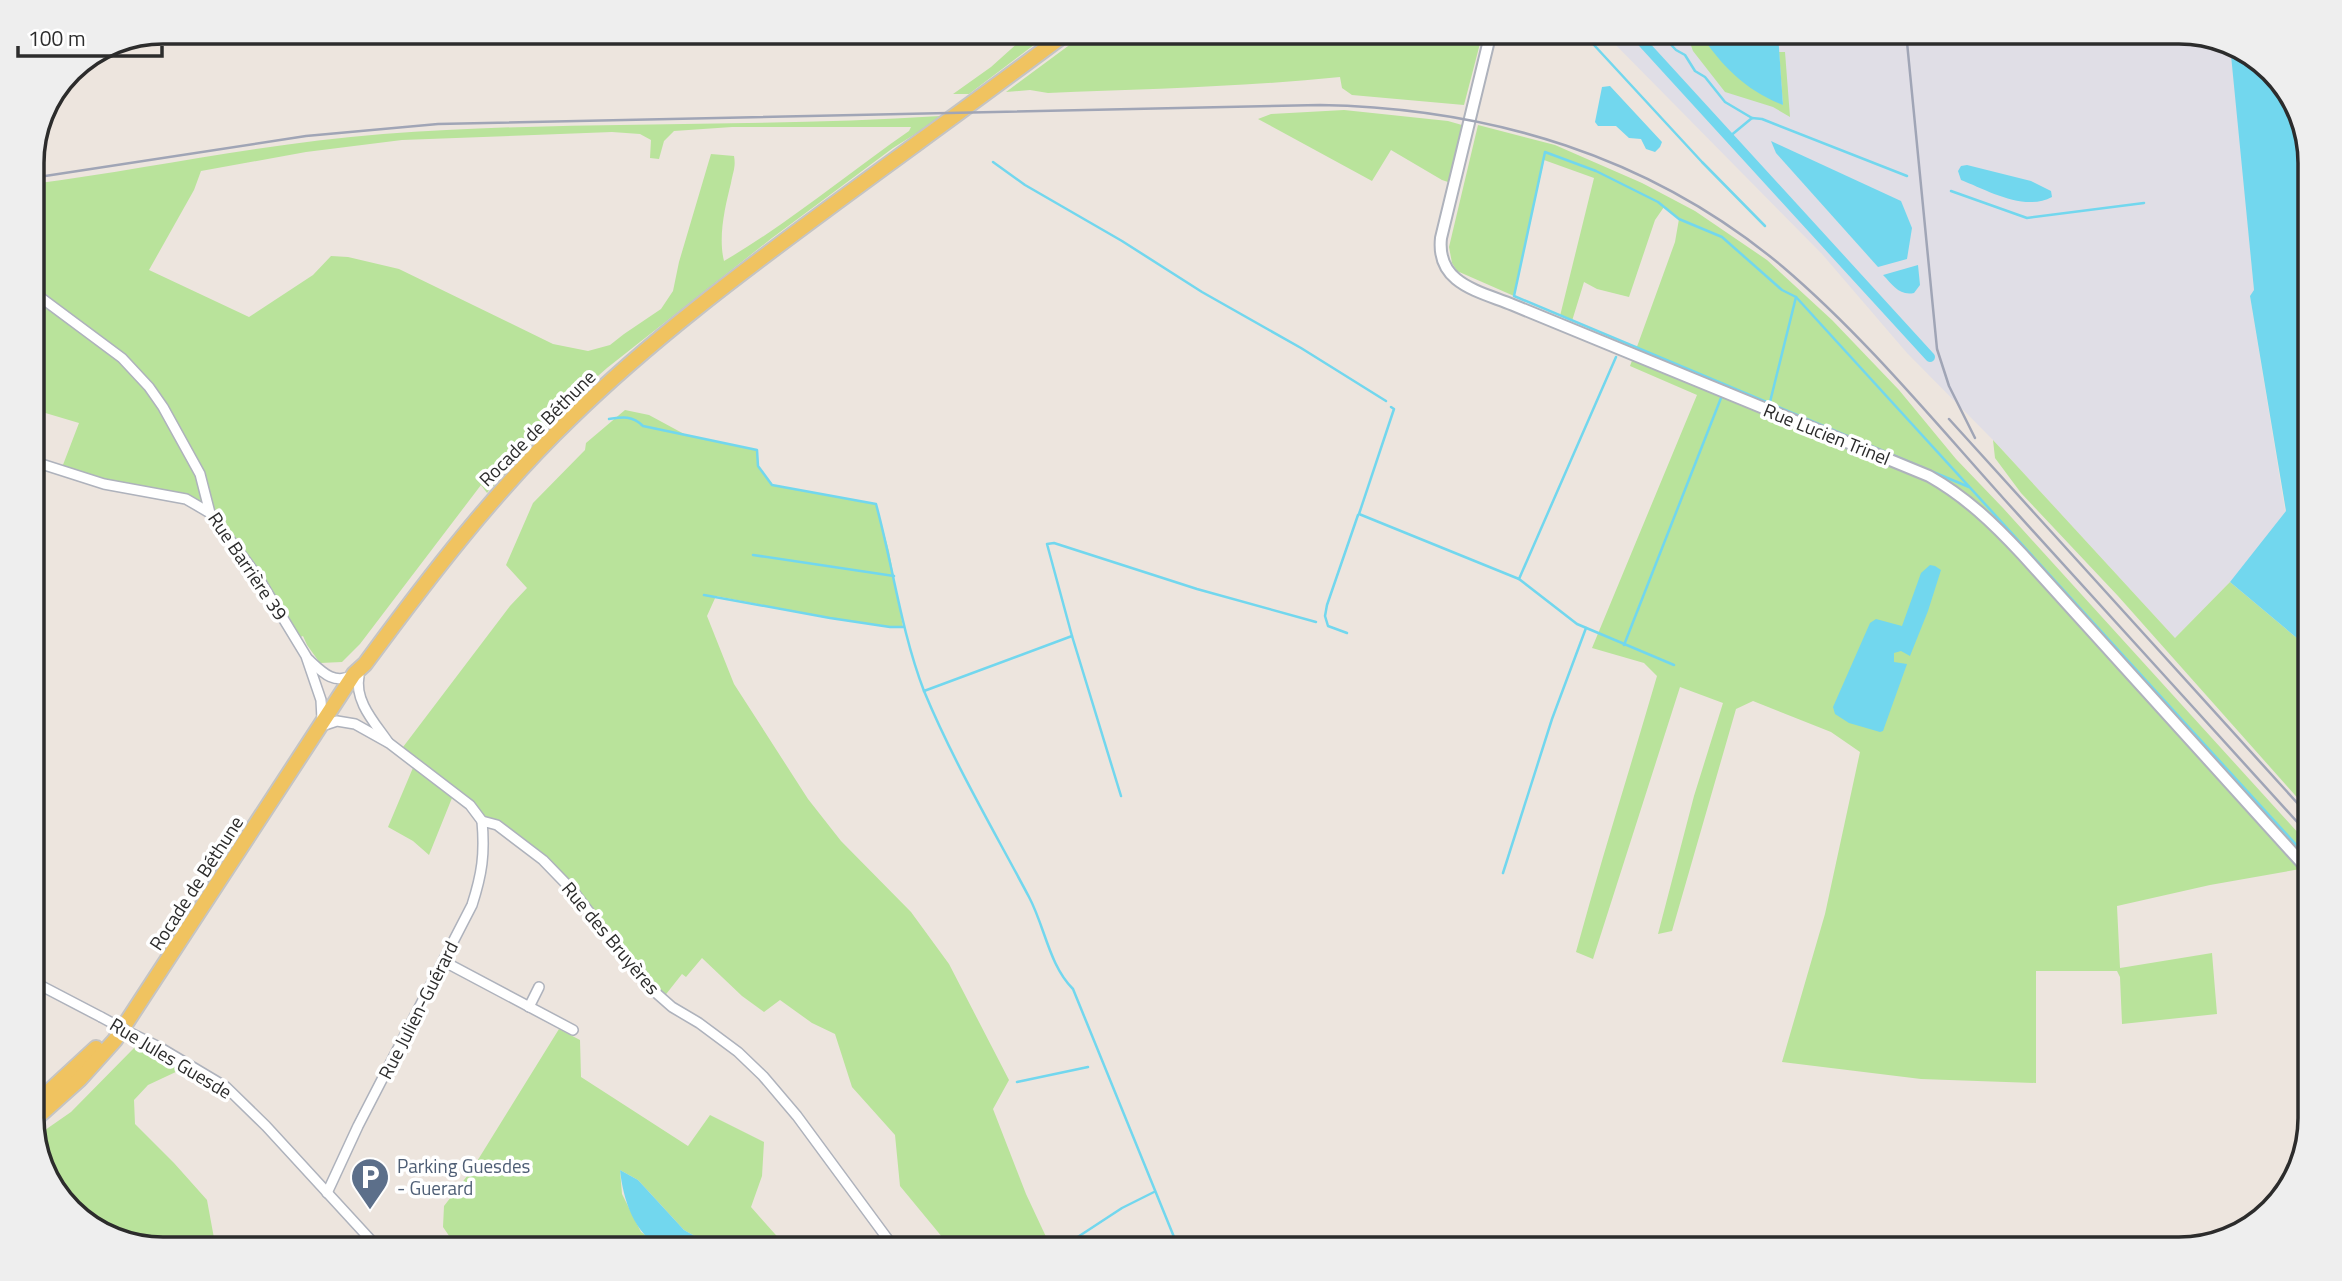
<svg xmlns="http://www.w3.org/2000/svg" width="2342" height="1281" viewBox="0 0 2342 1281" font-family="'Titillium Web',sans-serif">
	<rect width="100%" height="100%" fill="#ede5de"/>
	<!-- industrial -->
	<polygon fill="#e0dee6" points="1603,32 2179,32 2232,46 2254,291 2250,296 2285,510 2310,512 2310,531 2230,582 2175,638 1993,440 1907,353 1822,254"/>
	<!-- green -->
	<g fill="#b9e39b" fill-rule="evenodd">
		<polygon points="1030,32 1051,32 969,94 953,94 991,67"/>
		<path d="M1087 32H1483L1464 105 1352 95 1342 88 1340 77C1243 87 1146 89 1048 93L1030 90 1006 92Z"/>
		<polygon points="1686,32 1701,32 1700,34 1783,105 1779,52 1785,52 1790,117 1773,107 1725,92 1693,51"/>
		<polygon points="1344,110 1448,121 1469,127 1454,184 1442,180 1391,150 1372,181 1258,119 1271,114"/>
		<path d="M940 116 939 119 893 148 772 238 607 368 573 398 487 493 481 485 360 644 342 662 320 663 307 645 303 636 296 639 210 513 195 503 61 470 79 423 32 409V184C149 169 265 143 383 134 568 120 755 128 940 116ZM732 127H911L909 131C847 174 789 223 724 261 718 237 725 207 731 183 733 172 736 167 734 156L711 154 679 262 673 291 661 309 624 334 610 345 588 351 553 344 399 269 348 257 331 256 313 275 249 317 149 270 194 190 201 171 306 152 402 140 612 132 640 134 651 140 650 158 659 159 664 141 674 131Z"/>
		<path d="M1478 125 1555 145 1642 183 1695 211 1767 260 1832 320 1899 390 1956 459 2003 508 2310 846V887L2300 869 2210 885 2117 906 2120 968 2212 953 2217 1014 2122 1024 2120 977 2117 971H2036V1083L1921 1079 1782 1062 1825 914 1860 752 1831 732 1753 701 1736 709 1672 931 1658 934 1694 796 1723 703 1680 687 1593 959 1576 952C1601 860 1630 769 1657 676L1644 663 1592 648 1697 395 1630 366 1675 242 1679 219 1664 207 1655 220 1629 297 1597 289 1584 282 1572 321 1560 316 1594 178 1544 160 1514 296 1457 271 1452 263 1449 247Z"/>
		<polygon points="625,410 649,415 686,435 757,450 758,466 772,485 876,504 889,551 903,627 890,627 830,618 716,596 707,616 734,684 808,799 841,841 911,912 949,964 1009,1080 993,1109 1026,1194 1048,1241 1063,1249 952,1249 900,1186 895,1135 852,1087 835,1034 812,1023 780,1000 764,1012 742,996 702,958 686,977 682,974 663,998 574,892 497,825 482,821 454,793 429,855 413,841 388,827 415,763 400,751 510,606 527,588 506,565 533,503 585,450 586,443"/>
		<polygon points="1993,440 2175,638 2230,582 2310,649 2310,812 2118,596 2021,493 1995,458"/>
		<polygon points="559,1029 580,1040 581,1077 688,1146 710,1115 764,1142 762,1176 751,1207 783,1243 785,1249 718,1249 684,1230 638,1180 620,1170 622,1194 641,1232 665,1249 458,1249 443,1227 444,1206 471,1171"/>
		<polygon points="135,1047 180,1070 148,1085 134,1100 135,1124 174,1163 207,1200 216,1249 163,1249 98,1232 49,1184 35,1137 71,1112"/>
	</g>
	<!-- water -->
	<g fill="#72d7ee">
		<path d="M1701 32 1778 34 1783 105C1745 90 1723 67 1700 34Z"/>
		<polygon points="2230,45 2244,49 2293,97 2310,155 2310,649 2230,582 2286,511 2250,296 2254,290"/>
		<polygon points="1610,86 1662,142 1660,147 1655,152 1646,149 1641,139 1629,138 1616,126 1598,126 1595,122 1602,87"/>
		<polygon points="1771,141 1901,201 1912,228 1907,259 1878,267 1776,153"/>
		<path d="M1967 165 2031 181 2051 191 2052 197C2024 212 1987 190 1961 180L1958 171 1961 166Z"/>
		<path d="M1918 265 1920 285 1914 293C1899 296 1893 285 1883 275Z"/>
		<polygon points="1930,565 1935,566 1941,570 1928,611 1910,656 1901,651 1894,653 1894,662 1907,664 1883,731 1880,732 1849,723 1835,714 1833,707 1870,623 1876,619 1902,626 1921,573"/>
		<path d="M620 1170 638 1180 684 1230 718 1249C705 1249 674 1253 663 1248 634 1235 623 1199 620 1170Z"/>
	</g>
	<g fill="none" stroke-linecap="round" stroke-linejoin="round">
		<!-- stream -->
		<g stroke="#72d7ee" stroke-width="2.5">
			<polyline points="1582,32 1702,162 1765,226"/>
			<polyline points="1659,32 1676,50 1685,55 1695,71 1705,77 1725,102 1752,118"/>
			<polyline points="1729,137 1752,118 1762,119 1907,176"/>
			<polyline points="993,162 1025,185 1122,241 1202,292 1301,348 1386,401"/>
			<polyline points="1951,191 2027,218 2144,203"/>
			<polyline points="1770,402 1796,297"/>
			<polyline points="1391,407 1394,409 1359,514 1519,579 1577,624 1674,665"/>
			<path d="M609 419C622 417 632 415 643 426L757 450 758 466 772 485 876 504C893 566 901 631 924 691L1072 636 1047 544 1054 543 1197 589 1316 622"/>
			<polyline points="1969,487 1514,296 1545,152 1596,171 1658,202 1679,219 1722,237 1782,290 1796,297 2310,860"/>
			<polyline points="753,555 894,576"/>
			<polyline points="1519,579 1616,357"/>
			<polyline points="704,595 830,618 890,627 903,627"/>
			<polyline points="1347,633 1328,626 1325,616 1327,605 1358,515"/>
			<polyline points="1072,636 1121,796"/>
			<polyline points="1624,645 1721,398"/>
			<path d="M924 691C954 763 993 829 1029 897 1045 927 1049 965 1073 989L1174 1237"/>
			<polyline points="1503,873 1552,719 1586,628"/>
			<polyline points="1017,1082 1088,1067"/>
			<polyline points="1064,1246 1122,1208 1154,1192"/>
		</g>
		<!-- canal -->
		<polyline stroke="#72d7ee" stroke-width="10" points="1633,32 1930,357"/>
		<defs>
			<g id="minor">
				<polyline points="32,291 122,358 149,387 163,407 200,474 210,513 258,577 306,656 321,700 322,719"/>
				<polyline points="32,461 104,484 186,499 210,513"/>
				<path d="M308 659C321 671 334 686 353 675"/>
				<path d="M359 676C354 701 375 723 388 742"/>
				<polyline points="325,725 337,721 355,724 389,743 470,805 482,821 497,825 543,860 574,892 621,954 655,992 672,1007 699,1023 738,1052 763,1076 797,1116 895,1249"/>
				<polyline points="443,961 573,1030"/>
				<polyline points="32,981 101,1017"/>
				<polyline points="529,1007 539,987"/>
				<polyline points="127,1031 159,1047 226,1087 266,1126 379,1249"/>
				<path d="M327 1193 358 1126 472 905C482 874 485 854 482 821"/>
			</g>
			<path id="tertiary" d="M1491 32 1441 238C1436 284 1479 291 1513 305L1929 476C1966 497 1993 523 2022 554L2310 872"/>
			<g id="primary">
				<polyline points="32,1107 96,1048"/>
				<path d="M32 1122 80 1079 115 1040 354 674 365 664C429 577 494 492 572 417 650 341 738 275 826 210 906 151 988 92 1068 32"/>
			</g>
		</defs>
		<!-- minor casing -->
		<use href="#minor" stroke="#aeb2bc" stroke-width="12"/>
		<!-- tertiary casing -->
		<use href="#tertiary" stroke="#aeb2bc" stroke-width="14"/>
		<!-- primary casing -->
		<use href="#primary" stroke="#c4c4c4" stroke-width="18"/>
		<!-- minor -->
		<use href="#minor" stroke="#fff" stroke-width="9"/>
		<!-- tertiary -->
		<use href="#tertiary" stroke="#fff" stroke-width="10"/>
		<!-- primary -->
		<use href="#primary" stroke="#f0c360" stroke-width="14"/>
		<!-- rail -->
		<g stroke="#a0a5b6" stroke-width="2.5">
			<polyline points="1906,32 1937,349 1949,386 1975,438"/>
			<path d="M32 178 306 136 438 124 1320 105C1490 108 1651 156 1783 267 1864 336 1933 420 2004 499 2106 611 2208 724 2310 836"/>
			<polyline points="1949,419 2310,817"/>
		</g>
		<defs>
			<polyline id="minor-bridge" points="101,1017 127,1031"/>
		</defs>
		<!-- minor-bridge casing -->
		<use href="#minor-bridge" stroke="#aeb2bc" stroke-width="12" stroke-linecap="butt"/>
		<!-- minor-bridge -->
		<use href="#minor-bridge" stroke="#fff" stroke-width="9"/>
	</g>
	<!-- icons -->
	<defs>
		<symbol id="parking-pin" viewBox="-11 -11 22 30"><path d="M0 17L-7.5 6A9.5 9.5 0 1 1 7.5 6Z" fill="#5c6f8a" stroke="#fff"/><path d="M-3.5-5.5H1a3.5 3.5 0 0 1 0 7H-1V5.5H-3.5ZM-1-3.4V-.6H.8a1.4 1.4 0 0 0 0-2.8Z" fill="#fff"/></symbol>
	</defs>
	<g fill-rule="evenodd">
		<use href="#parking-pin" x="348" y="1155" width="44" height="60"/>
	</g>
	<g text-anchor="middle" stroke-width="7" stroke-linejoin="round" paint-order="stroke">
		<!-- street labels -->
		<g font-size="19" fill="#2c2c2c" stroke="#fff">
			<text transform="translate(537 428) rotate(-45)" y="7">Rocade de Béthune</text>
			<text transform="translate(1827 434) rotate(22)" y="7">Rue Lucien Trinel</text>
			<text transform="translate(248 566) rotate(56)" y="7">Rue Barrière 39</text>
			<text transform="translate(196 883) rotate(-57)" y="7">Rocade de Béthune</text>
			<text transform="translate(611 938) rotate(50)" y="7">Rue des Bruyères</text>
			<text transform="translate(418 1010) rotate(-63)" y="7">Rue Julien-Guérard</text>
			<text transform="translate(171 1058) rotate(31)" y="7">Rue Jules Guesde</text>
		</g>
		<!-- service labels -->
		<g font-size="19" fill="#4e5e75" stroke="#fff" text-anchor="start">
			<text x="397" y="1173">Parking Guesdes<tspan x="397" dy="22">- Guerard</tspan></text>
		</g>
	</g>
	<!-- crop -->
	<path d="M0 0H2342V1281H0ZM163 44H2179A119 119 0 0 1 2298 163V1118A119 119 0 0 1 2179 1237H163A119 119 0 0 1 44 1118V163A119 119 0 0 1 163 44Z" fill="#eee" fill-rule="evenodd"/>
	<path fill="none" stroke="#2c2c2c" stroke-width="3.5" d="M163 44H2179A119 119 0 0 1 2298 163V1118A119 119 0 0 1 2179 1237H163A119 119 0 0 1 44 1118V163A119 119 0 0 1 163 44Z"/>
	<!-- scale -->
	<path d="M18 46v10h144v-10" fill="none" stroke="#2c2c2c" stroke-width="3.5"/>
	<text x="28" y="46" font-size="21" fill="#2c2c2c" stroke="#ffffff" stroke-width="5" paint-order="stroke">100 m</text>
</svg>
